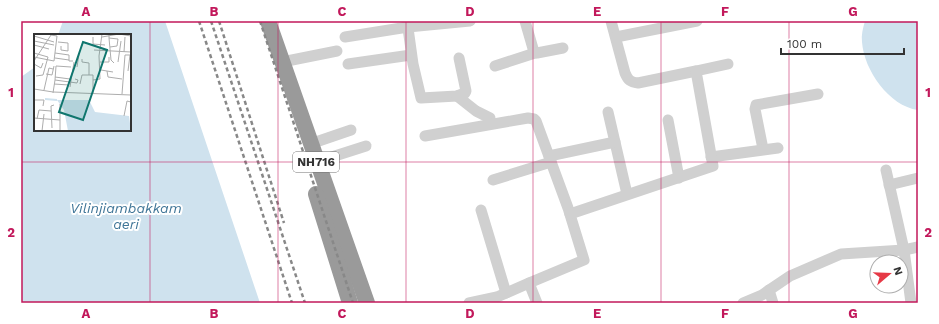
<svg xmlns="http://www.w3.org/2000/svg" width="939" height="324" viewBox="0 0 939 324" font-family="'Work Sans',sans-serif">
	<rect width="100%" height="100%" fill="#fff"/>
	<!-- water -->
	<g fill="#cfe2ee">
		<polygon points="63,21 165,21 260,303 21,303 21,77 35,67 35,130 130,130 130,35 58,35"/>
		<path d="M865 21H918V110C889 106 864 70 862 42 861 35 863 28 865 21Z"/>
	</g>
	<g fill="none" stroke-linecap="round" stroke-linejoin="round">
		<!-- minor -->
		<g stroke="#d0d0d0" stroke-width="11">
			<polyline points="407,21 413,64 421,98 457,96 465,93 466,91 459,58"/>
			<polyline points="525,21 534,52 537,53 563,48"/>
			<path d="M611 21 625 73C628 80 630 82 638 83L696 71"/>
			<polyline points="345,37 408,27 470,21"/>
			<polyline points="616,37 697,21"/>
			<polyline points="282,62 337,51"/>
			<polyline points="348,64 411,55"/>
			<polyline points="495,66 535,53"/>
			<polyline points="457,96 476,111 490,118"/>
			<polyline points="608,112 627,194"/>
			<polyline points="668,120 679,178"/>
			<polyline points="425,136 528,118 534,119 536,121 568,208 584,260 529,283"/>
			<polyline points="310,144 351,130"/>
			<polyline points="763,149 755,109 756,105 818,94"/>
			<polyline points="549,156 615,142"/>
			<polyline points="711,157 778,148"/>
			<polyline points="316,162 366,146"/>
			<polyline points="886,170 904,250 911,303"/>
			<polyline points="493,180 551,162"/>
			<polyline points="889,185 918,178"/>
			<polyline points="481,210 506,293"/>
			<polyline points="570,214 713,166 696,71 728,64"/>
			<polyline points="769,290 773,303"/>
			<polyline points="469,303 497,297 529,283 537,303"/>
			<polyline points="743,303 762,295 790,276 841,254 904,250 918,247"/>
		</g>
		<!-- highway -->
		<g stroke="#9a9a9a" stroke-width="16">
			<polyline points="268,21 367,303"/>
			<polyline points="316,194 350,303"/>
		</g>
		<!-- rail -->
		<g stroke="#888" stroke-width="2.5" stroke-dasharray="4 3" stroke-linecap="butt">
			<polyline points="199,21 292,303"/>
			<polyline points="211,21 305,303"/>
			<polyline points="219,21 284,223"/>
			<polyline points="260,21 353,303"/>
		</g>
	</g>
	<!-- grid -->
	<path fill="none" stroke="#c2185b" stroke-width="1" stroke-opacity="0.55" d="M150 21V303M278 21V303M406 21V303M533 21V303M661 21V303M789 21V303M21 162H918"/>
	<g text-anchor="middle" stroke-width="4" stroke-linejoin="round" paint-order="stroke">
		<!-- shield labels -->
		<rect fill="#fff" stroke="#707070" stroke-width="1" x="293" y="152" width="46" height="20" rx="3"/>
		<g font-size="12" font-weight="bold" fill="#333">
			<text x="316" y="166">NH716</text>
		</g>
		<!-- water labels -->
		<g font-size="14" font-style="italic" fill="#3f7597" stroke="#fff">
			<text x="126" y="213">Vilinjiambakkam<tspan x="126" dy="16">aeri</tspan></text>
		</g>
	</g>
	<!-- overview -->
	<g transform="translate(34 34)">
		<rect width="97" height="97" fill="#fff"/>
		<path d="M23 66H55L61 78 95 82 97 97H34L30 76Z" fill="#cfe2ee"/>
		<path fill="none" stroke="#cfe2ee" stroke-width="2" d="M11 65 23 66"/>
		<path fill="none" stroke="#adadad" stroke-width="1" d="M75 0V4L84 5 83 12 76 13M85 0 97 2M0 2 20 8M59 3V10L71 11M68 3 85 0M75 4 77 26 80 29M0 7 20 11M24 8 34 9V17L27 16V12M0 11 15 15M60 16 97 18M90 18 91 3M0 19 14 23 9 41 2 42M21 19 35 21V27H39M0 23 20 27 23 2 17 1M21 24 35 26M48 25V28L55 29V41M0 27 17 1M66 28H75V23M84 28 87 7M0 30 7 34 9 29M43 33 45 20M67 36 79 38M73 37 74 43 88 45M94 37 96 21M12 40 18 41 20 32M21 43 36 45M21 46 22 32 37 33M20 50 35 51M46 50 48 41H59V46M36 53 40 28M0 55 19 58 97 61M10 56 15 34 19 35M19 59 21 46 43 49 44 46 41 45M59 60V46L66 45 65 22 68 0M88 60 91 21H97M0 66H10L9 72M90 82 93 67 97 68M0 84 26 86V97M3 85 5 76 17 77M26 86V70M18 94 17 72 20 71M8 97 10 80"/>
		<path fill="#0f766e" fill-opacity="0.15" stroke="#0f766e" stroke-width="2" d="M49 8 73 16 49 86 25 78Z"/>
		<rect width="97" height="97" fill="none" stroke="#333" stroke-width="2"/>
	</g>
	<!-- border -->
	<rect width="939" height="324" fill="none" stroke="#ffffff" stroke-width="44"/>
	<!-- north arrow -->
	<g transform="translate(889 274) rotate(71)"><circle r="19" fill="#ffffff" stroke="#adadad"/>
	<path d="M0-3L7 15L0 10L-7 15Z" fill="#e63946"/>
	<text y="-6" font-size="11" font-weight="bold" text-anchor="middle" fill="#333333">N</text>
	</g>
	<!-- scale -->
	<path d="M781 48v6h123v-6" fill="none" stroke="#333333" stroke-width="2"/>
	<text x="787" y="48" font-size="12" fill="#333333" stroke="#ffffff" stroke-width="3" paint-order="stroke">100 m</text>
	<rect x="22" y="22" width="895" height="280" fill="none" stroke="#c2185b" stroke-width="1.5"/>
	<g font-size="13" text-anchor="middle" font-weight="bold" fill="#c2185b">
		<text x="86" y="16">A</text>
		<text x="214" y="16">B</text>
		<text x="342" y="16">C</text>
		<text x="470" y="16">D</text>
		<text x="597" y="16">E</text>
		<text x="725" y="16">F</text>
		<text x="853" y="16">G</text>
		<text x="11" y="97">1</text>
		<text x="928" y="97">1</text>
		<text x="11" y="237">2</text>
		<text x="928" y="237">2</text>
		<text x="86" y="318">A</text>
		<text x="214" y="318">B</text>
		<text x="342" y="318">C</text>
		<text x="470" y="318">D</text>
		<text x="597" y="318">E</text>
		<text x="725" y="318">F</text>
		<text x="853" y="318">G</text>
	</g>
</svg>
